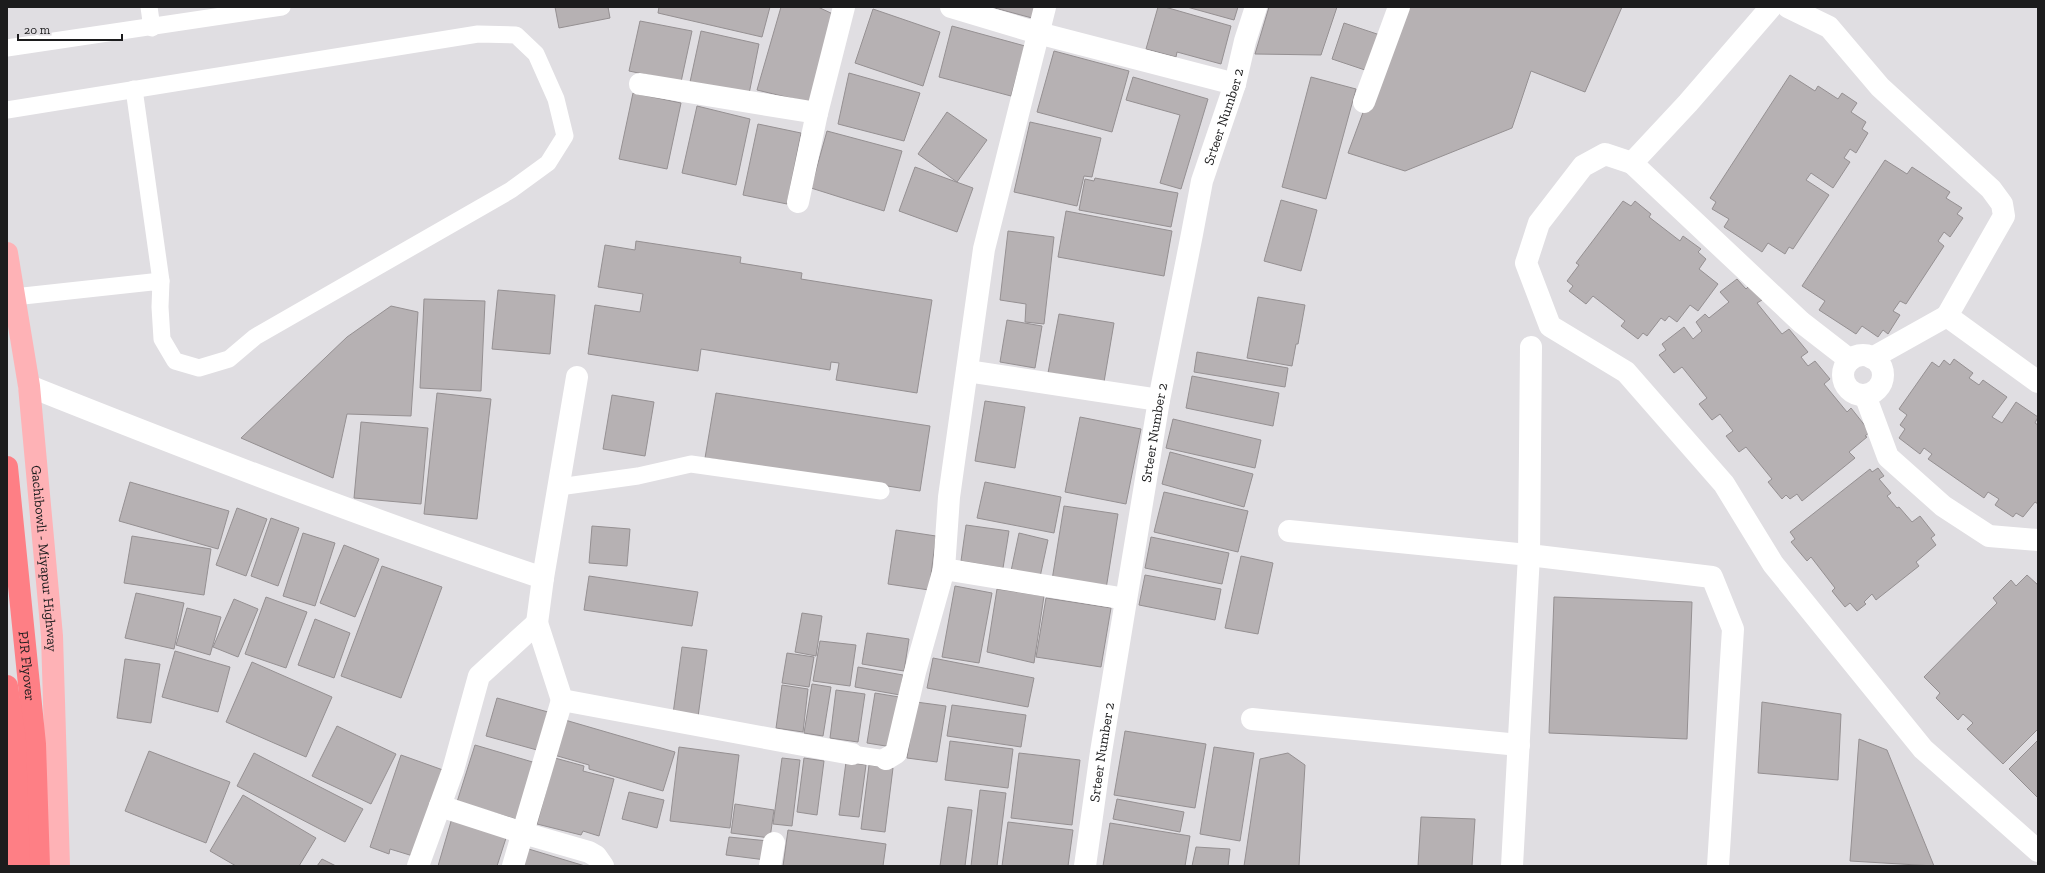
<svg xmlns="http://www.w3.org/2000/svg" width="2045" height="873" viewBox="0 0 2045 873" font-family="'Zilla Slab',serif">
	<rect width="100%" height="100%" fill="#e0dee2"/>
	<!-- building -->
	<g fill="#b6b1b3" stroke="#959092">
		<polygon points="555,7 608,7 610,18 559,28"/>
		<polygon points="659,7 770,7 762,37 658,13"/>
		<polygon points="781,7 818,7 835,15 811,103 757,90"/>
		<polygon points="991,7 1041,7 1032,18"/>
		<polygon points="1158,7 1165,7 1231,26 1221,64 1177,52 1176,57 1146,49"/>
		<polygon points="1187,7 1238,7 1234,20"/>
		<polygon points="1269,7 1337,7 1321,55 1255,54"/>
		<polygon points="1402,7 1622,7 1585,92 1531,71 1512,128 1405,171 1348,153"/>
		<polygon points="873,9 940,32 923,86 855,63"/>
		<polygon points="640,21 692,31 681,82 629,71"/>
		<polygon points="1344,23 1383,36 1371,72 1332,59"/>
		<polygon points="952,26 1025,46 1011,96 939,77"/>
		<polygon points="701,31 759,44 749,94 690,82"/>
		<polygon points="1054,51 1129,71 1112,132 1037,112"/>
		<polygon points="849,73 920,93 904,141 838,124"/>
		<polygon points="1790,75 1815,91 1818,86 1838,99 1842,93 1857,103 1851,112 1866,122 1862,129 1868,133 1856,153 1850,149 1844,158 1850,162 1833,188 1811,173 1806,180 1829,195 1793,249 1789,247 1785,254 1768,243 1762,252 1724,227 1729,219 1712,209 1716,202 1710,198"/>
		<polygon points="1133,77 1208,99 1181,189 1160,183 1180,115 1126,100"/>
		<polygon points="1311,77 1356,89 1326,199 1282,187"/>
		<polygon points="633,93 681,103 667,169 619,159"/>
		<polygon points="697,106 750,119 736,185 682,173"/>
		<polygon points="947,112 987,140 957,182 918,154"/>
		<polygon points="1030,122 1101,138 1092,177 1084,176 1077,206 1014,192"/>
		<polygon points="758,124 801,133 787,204 743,195"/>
		<polygon points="827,131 902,151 884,211 811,188"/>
		<polygon points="1885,160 1907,174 1912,167 1950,192 1946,198 1962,208 1957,214 1963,218 1950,237 1944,232 1938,241 1944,246 1906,304 1900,301 1893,311 1900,315 1888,334 1883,330 1878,337 1862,326 1856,334 1819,310 1825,301 1802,286"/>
		<polygon points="915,167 973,188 957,232 899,211"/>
		<polygon points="1095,178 1178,193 1171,227 1079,210 1085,179 1094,181"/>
		<polygon points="1281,200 1317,210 1301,271 1264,261"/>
		<polygon points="1623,201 1631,206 1635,201 1651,214 1649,217 1680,241 1683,236 1701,249 1698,252 1706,259 1699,269 1718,284 1698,311 1690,305 1677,322 1669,316 1665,321 1661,318 1647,336 1643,333 1638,339 1621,326 1625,321 1593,296 1586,304 1569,291 1573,286 1567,281 1579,265 1576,263"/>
		<polygon points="1066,211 1172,231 1164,276 1058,257"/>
		<polygon points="1008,231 1054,237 1044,324 1025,322 1026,304 1000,300"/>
		<polygon points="636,241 741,257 740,263 802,273 801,279 932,300 917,393 836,380 839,363 831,362 830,370 701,349 698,371 588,354 595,305 640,312 643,294 598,287 605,245 635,250"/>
		<polygon points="1737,279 1746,289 1749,286 1762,300 1757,303 1782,334 1789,329 1808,352 1801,357 1808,366 1815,361 1830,379 1824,384 1847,412 1851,408 1870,432 1865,436 1867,437 1849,452 1855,458 1802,501 1797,494 1790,499 1786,495 1782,499 1768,482 1772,479 1746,447 1739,452 1726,436 1733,431 1720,414 1712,420 1699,404 1707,398 1682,367 1674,373 1659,355 1666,350 1662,344 1684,327 1693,339 1702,331 1696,322 1705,314 1709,318 1729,302 1720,292"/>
		<polygon points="498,290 555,295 550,354 492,349"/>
		<polygon points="1258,297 1305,305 1298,344 1296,344 1292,366 1247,358"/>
		<polygon points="424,299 485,301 481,391 420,388"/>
		<polygon points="391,306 418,312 411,416 347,414 333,478 241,438 347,337"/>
		<polygon points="1059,314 1114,323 1104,382 1048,373"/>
		<polygon points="1007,320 1042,326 1035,368 1000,362"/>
		<polygon points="1197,352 1288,368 1285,387 1194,372"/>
		<polygon points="1954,359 1973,373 1969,378 1979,385 1983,380 2007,397 1992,417 2002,423 2016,402 2038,417 2035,423 2038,425 2038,504 2035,502 2023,517 2016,513 2013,517 1995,505 1999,499 1988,492 1984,498 1928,459 1932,454 1924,448 1920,454 1899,438 1905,429 1900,425 1907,415 1899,409 1932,362 1939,367 1944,360 1950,365"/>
		<polygon points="1192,376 1279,393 1273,426 1186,408"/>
		<polygon points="437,393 491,399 477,519 424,514"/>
		<polygon points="716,393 930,426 920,491 705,458"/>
		<polygon points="612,395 654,402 645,456 603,449"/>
		<polygon points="985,401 1025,407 1015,468 975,461"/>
		<polygon points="1080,417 1141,429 1126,504 1065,492"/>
		<polygon points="1173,419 1261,440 1255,468 1166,448"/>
		<polygon points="361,422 428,428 421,504 354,498"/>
		<polygon points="1170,452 1253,474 1244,507 1162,484"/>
		<polygon points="1878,468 1884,476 1879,479 1891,493 1887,496 1897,508 1899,507 1912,522 1920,516 1935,535 1931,538 1936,545 1916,562 1919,566 1876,600 1872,594 1864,602 1866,604 1857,611 1850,603 1845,607 1832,591 1835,588 1811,557 1807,561 1791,542 1795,539 1790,532 1870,469 1872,472"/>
		<polygon points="130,482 229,511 218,549 119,521"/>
		<polygon points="985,482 1061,497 1054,533 977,518"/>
		<polygon points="1164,492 1248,511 1238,552 1154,532"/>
		<polygon points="1064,506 1118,514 1106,589 1052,580"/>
		<polygon points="237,508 267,519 246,576 216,565"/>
		<polygon points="271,518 299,528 278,586 251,576"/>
		<polygon points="966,525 1009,531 1003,568 961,561"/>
		<polygon points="592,526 630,529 627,566 589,563"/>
		<polygon points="896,530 936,536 929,590 888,584"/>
		<polygon points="303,533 335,543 315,606 283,596"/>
		<polygon points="1019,533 1048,540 1040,577 1011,571"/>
		<polygon points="132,536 211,549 204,595 124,583"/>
		<polygon points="1151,537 1229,553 1222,584 1145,568"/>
		<polygon points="344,545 379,559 355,617 320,603"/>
		<polygon points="1241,556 1273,563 1258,634 1225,628"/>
		<polygon points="382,566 442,587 401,698 341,676"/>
		<polygon points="1145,575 1221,589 1215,620 1139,605"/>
		<polygon points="2027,575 2038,585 2038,729 2003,764 1967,729 1973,723 1963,714 1958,720 1936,698 1940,693 1924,677 1997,603 1993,598 2011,580 2016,586"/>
		<polygon points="589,576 698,592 692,626 584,610"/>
		<polygon points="955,586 992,593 979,663 942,657"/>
		<polygon points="997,589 1044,596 1034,663 987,652"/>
		<polygon points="136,593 184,603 174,649 125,638"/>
		<polygon points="266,597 307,612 286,668 245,654"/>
		<polygon points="1554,597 1692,602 1687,739 1549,733"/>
		<polygon points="1046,598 1111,608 1101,667 1036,657"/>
		<polygon points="234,599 258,609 238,657 213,647"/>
		<polygon points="187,608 221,617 210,655 176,645"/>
		<polygon points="802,613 822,616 816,656 795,652"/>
		<polygon points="315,619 350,633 334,678 298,665"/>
		<polygon points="867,633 909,639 904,671 862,664"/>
		<polygon points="820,641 856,645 850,686 813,681"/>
		<polygon points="682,647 707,650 698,717 673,714"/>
		<polygon points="175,651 230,667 218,712 162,697"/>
		<polygon points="787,653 814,657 809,687 782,683"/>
		<polygon points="933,658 1034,678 1028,707 927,688"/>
		<polygon points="125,659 160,664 151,723 117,718"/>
		<polygon points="252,662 332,697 306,757 226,722"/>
		<polygon points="858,667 903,675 900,695 855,687"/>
		<polygon points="812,684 831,687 823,736 804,733"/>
		<polygon points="782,685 808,689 803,732 776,728"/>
		<polygon points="836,690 865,694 858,742 830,738"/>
		<polygon points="875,693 899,697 892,747 867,743"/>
		<polygon points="497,698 548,712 537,750 486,736"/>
		<polygon points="916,702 946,706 937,762 907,758"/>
		<polygon points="1762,702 1841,714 1838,780 1758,773"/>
		<polygon points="952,705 1026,715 1021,747 947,736"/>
		<polygon points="565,720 675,752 663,791 589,769 589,765 554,755"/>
		<polygon points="337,726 396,754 371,804 312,776"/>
		<polygon points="1125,731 1206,744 1195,808 1114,795"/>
		<polygon points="1859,739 1887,750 1934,866 1850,861"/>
		<polygon points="2038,740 2038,798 2009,769"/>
		<polygon points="950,741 1013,749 1008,788 945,780"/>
		<polygon points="475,745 536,763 519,820 457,802"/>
		<polygon points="679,747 739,755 730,828 670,821"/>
		<polygon points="1214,747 1254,753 1240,841 1200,834"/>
		<polygon points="149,751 230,782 206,843 125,811"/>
		<polygon points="254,753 363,809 345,842 237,786"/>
		<polygon points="1019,753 1080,760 1072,825 1011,818"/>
		<polygon points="1288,753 1305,765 1299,866 1244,866 1260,759"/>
		<polygon points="401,755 443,770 413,856 390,849 389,854 370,847"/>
		<polygon points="555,758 584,766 583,771 614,779 599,836 583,831 581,835 537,824"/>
		<polygon points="782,758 800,760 792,826 773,824"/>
		<polygon points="804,758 824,761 817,815 797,812"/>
		<polygon points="846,762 866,765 859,817 839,815"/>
		<polygon points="869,765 893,768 885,832 861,829"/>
		<polygon points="980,790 1006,793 997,866 971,866"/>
		<polygon points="629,792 664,800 657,828 622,819"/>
		<polygon points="243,795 316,838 299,866 236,866 210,851"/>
		<polygon points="1117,799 1184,812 1180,832 1113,819"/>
		<polygon points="735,804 774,810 770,838 731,833"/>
		<polygon points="948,807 972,810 965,866 940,866"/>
		<polygon points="1421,817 1475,819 1472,866 1418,866"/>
		<polygon points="452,818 507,835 497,866 438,866"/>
		<polygon points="1008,822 1073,830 1068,866 1002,866"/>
		<polygon points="1110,823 1190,836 1185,866 1103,866"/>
		<polygon points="788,830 886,844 883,866 783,866"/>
		<polygon points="729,837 768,841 766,860 726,855"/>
		<polygon points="522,847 585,866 516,866"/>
		<polygon points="1196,847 1230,849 1228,866 1192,866"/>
		<polygon points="322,859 336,866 317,866"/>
	</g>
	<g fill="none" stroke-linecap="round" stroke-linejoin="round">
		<!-- lane -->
		<g stroke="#fff" stroke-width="17">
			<polyline points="149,7 152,28"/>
			<polyline points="7,48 282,7"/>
			<polyline points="134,89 161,281"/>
			<polyline points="7,110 478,34 516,35 536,54 556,99 565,136 548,163 511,190 255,337 229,359 199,368 175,361 162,339 160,307 161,281 14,297"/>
			<polyline points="559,487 638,476 691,464 881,491"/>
			<polyline points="852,754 886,759"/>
		</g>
		<!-- street -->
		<g stroke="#fff" stroke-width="22">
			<polyline points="951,7 1038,33 1235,84"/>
			<polyline points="1771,7 1688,103 1632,163 1605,154 1583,166 1539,223 1526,263 1550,326 1626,372 1724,484 1773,564 1923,749 2038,851"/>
			<polyline points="1788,7 1829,27 1880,87 1991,189 2002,204 2004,216 1947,316 2038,382"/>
			<polyline points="640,84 817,113"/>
			<polyline points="1364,102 1399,7"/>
			<polyline points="1632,163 1801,322 1850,360"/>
			<polyline points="798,202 817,113 844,7"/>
			<polyline points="1531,347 1529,555 1712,577 1733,629 1718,866"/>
			<circle cx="1863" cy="375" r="20"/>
			<polyline points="1872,358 1947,316"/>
			<polyline points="967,371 1159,400"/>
			<path d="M29 386C199 454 370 520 543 578L577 377"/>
			<polyline points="1865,395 1888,457 1943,506 1989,536 2038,540"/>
			<polyline points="1289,531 1529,555 1512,866"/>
			<polyline points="944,569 1126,599"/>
			<polyline points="537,623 543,578"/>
			<polyline points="1252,719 1519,745"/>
			<polyline points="886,759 896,753 915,672 944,569 949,497 984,249 1045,7"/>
			<polyline points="440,806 523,833 589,852 596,856 603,866"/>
			<polyline points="418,866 453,770 479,676 537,623 562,700 852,754"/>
			<polyline points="513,866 562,700"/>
			<polyline points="770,866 774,843"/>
			<path id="s1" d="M1085 866 1101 752 1159 400 1192 234 1202 181 1235 84 1245 41 1256 7"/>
		</g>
		<!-- primary -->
		<path stroke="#feb2b6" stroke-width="22" id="s2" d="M7 253 29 386 52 636 59 866"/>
		<!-- highway -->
		<g stroke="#fe7f85" stroke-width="22">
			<path id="s3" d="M7 467 35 744 39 866"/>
			<polyline points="7,686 15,740 19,866"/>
		</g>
	</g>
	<g text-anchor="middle" stroke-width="3.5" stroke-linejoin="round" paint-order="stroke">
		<!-- street labels -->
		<g font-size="14" fill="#1c1c1d" stroke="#e0dee2">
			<text dy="5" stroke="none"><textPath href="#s1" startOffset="763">Srteer Number 2</textPath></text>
			<text dy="5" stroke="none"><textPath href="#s1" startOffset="439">Srteer Number 2</textPath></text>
			<text dy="5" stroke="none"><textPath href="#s2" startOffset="308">Gachibowli - Miyapur Highway</textPath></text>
			<text dy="5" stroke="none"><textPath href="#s3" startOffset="200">PJR Flyover</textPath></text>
			<text dy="5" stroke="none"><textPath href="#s1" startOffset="115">Srteer Number 2</textPath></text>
		</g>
	</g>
	<!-- border -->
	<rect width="2045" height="873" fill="none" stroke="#1c1c1d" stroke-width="16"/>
	<!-- scale -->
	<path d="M18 34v6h104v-6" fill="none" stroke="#1c1c1d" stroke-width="2"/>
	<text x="24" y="34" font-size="12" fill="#1c1c1d" stroke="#e0dee2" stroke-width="3" paint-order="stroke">20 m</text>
</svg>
